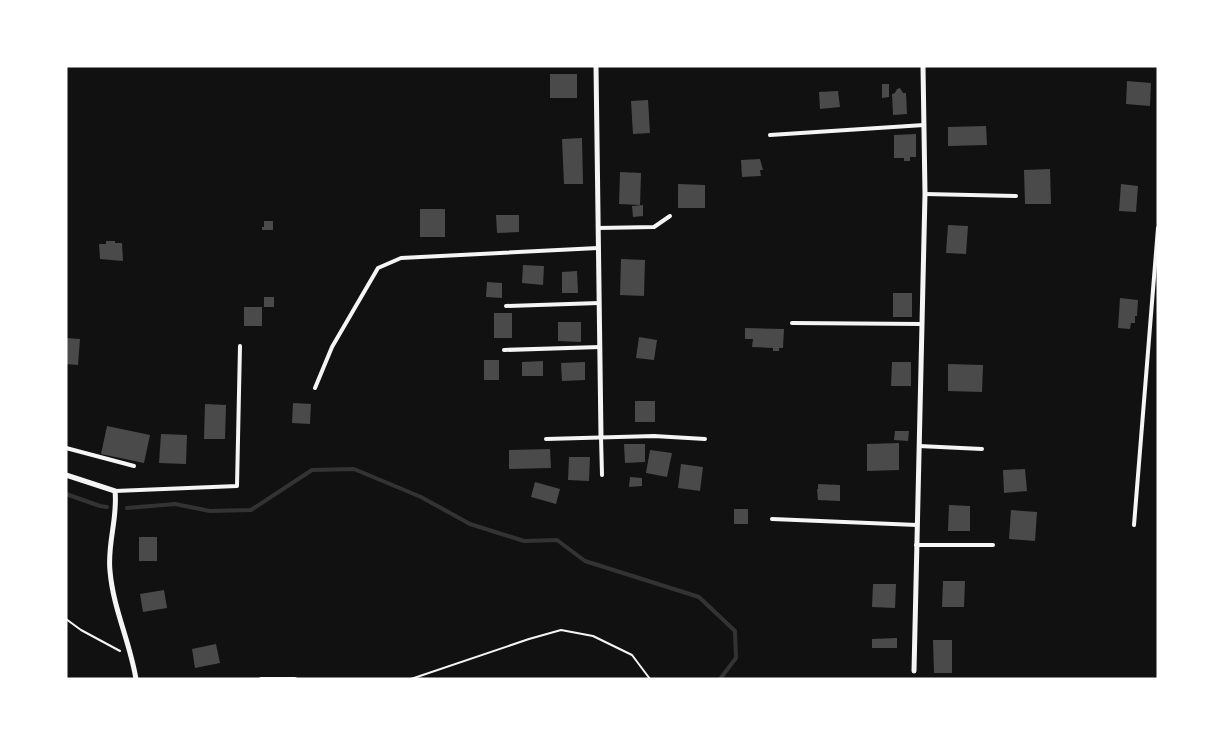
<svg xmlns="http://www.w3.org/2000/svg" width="1224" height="745" viewBox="0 0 1224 745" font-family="Raleway,sans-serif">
	<rect width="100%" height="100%" fill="#111"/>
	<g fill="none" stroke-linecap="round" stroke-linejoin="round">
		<!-- stream -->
		<g stroke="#333" stroke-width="4">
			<polyline points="66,494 100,506 107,507"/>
			<polyline points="127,508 175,504 210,511 251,510 312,470 354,469 421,497 470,524 524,541 557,540 585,561 699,597 735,631 736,658 720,679"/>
		</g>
	</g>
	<!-- building -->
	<g fill="#4a4a4a">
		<rect x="550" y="74" width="27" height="24"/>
		<polygon points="1127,81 1151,83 1150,106 1126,104"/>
		<polygon points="882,84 889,84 889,97 882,98"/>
		<polygon points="900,88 903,93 906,93 907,114 893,115 892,94 895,93 897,89"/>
		<polygon points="838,91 840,107 820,109 819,92"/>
		<polygon points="648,100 650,133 633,134 631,101"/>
		<polygon points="986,126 987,145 948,146 948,127"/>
		<polygon points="916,134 916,157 910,157 910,161 904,161 904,158 894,158 894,135"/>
		<polygon points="582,138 583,184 564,184 562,139"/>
		<polygon points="760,159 763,170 760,170 761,176 742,177 741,160"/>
		<polygon points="1050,169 1051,204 1025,204 1024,170"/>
		<polygon points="620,172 641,173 640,205 619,204"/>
		<polygon points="678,184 705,185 705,208 678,208"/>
		<polygon points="1121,184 1138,186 1136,212 1119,211"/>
		<polygon points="643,205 643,216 633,217 632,206"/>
		<rect x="420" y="209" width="25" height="28"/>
		<polygon points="496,215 519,215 519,232 497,233"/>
		<polygon points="264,221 273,221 273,230 262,230 262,227 264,227"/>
		<polygon points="948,225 968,226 966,254 946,253"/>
		<polygon points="106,241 115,241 115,243 122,243 123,261 100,259 99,244 106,244"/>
		<polygon points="621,259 645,260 644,296 620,295"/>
		<polygon points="523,265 544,266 543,285 522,283"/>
		<polygon points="577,271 578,293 562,293 562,272"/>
		<polygon points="487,282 502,283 502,298 486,297"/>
		<rect x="893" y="293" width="19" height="24"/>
		<rect x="264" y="297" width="10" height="10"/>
		<polygon points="1120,298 1138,300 1137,316 1135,316 1135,323 1131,323 1130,329 1118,328"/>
		<rect x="244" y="307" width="18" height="19"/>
		<rect x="494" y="313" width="18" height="25"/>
		<polygon points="558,322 581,322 581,342 558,341"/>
		<polygon points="745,328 784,329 783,348 779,348 779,351 773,351 773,348 752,347 753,339 745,339"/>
		<polygon points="639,337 657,340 654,360 636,358"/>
		<polygon points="66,338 80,339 78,365 66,364"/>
		<rect x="484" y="360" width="15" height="20"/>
		<polygon points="543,361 543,376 522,376 522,362"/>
		<polygon points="585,362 585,380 562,381 561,363"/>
		<polygon points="892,362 911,362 911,386 891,386"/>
		<polygon points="948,364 983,365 982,392 948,391"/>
		<rect x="635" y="401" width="20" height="21"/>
		<polygon points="293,403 311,404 310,424 292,423"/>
		<polygon points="205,404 226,405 225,439 204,439"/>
		<polygon points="107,426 150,435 144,463 101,454"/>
		<polygon points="895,431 909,431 908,441 894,440"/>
		<polygon points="161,434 187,435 186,464 159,463"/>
		<polygon points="899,443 899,470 867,471 867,444"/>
		<polygon points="624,444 645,444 645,462 625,463"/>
		<polygon points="550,449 551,468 509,469 509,450"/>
		<polygon points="650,450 672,453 667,477 646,473"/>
		<polygon points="569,457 590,457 589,481 568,480"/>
		<polygon points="681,464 703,467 700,491 678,488"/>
		<polygon points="1025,469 1027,491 1004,493 1003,470"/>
		<polygon points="630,477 642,478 642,486 629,487"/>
		<polygon points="535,482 560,489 556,504 531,497"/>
		<polygon points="818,484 840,485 840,501 818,500 817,489 818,489"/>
		<polygon points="949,505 970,506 970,531 948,531"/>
		<rect x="734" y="509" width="14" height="15"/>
		<polygon points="1011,510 1037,512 1035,541 1009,539"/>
		<rect x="139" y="537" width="18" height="24"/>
		<polygon points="943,581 965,581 964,607 942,607"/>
		<polygon points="873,584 896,584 895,608 872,607"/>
		<polygon points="164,590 167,608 143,612 140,594"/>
		<polygon points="897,638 897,648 872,648 872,639"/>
		<polygon points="933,640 952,640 952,673 934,673"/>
		<polygon points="216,644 220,663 195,668 192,649"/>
	</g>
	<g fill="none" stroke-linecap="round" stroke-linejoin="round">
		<!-- path -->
		<g stroke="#f5f5f5" stroke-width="2">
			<polyline points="66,619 81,630 120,651"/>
			<polyline points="411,679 529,639 561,630 593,636 632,655 650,679"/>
		</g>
		<!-- service -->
		<g stroke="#f5f5f5" stroke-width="4">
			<polyline points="770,135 924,125"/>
			<polyline points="925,194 1016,196"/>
			<polyline points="598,228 654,227 670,216"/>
			<polyline points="506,306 599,303"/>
			<polyline points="792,323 922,324"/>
			<polyline points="504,350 600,347"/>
			<polyline points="315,388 332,347 378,268 401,258 598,248"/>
			<polyline points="601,437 602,475"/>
			<polyline points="546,439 654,436 705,439"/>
			<polyline points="919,446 982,449"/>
			<polyline points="66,448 134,466"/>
			<polyline points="115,491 237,486 240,346"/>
			<polyline points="772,519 917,525"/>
			<polyline points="1134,525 1158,228"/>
			<polyline points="916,545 993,545"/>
			<polyline points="261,679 295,679"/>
		</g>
		<!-- minor -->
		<g stroke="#f5f5f5" stroke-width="5">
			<polyline points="596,66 601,437"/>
			<path d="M66 475 115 491C118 518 107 544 110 571 113 608 130 642 136 679"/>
			<polyline points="914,671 925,194 923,66"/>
		</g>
	</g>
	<!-- border -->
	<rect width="1224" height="745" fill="none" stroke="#ffffff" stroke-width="135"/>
</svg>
